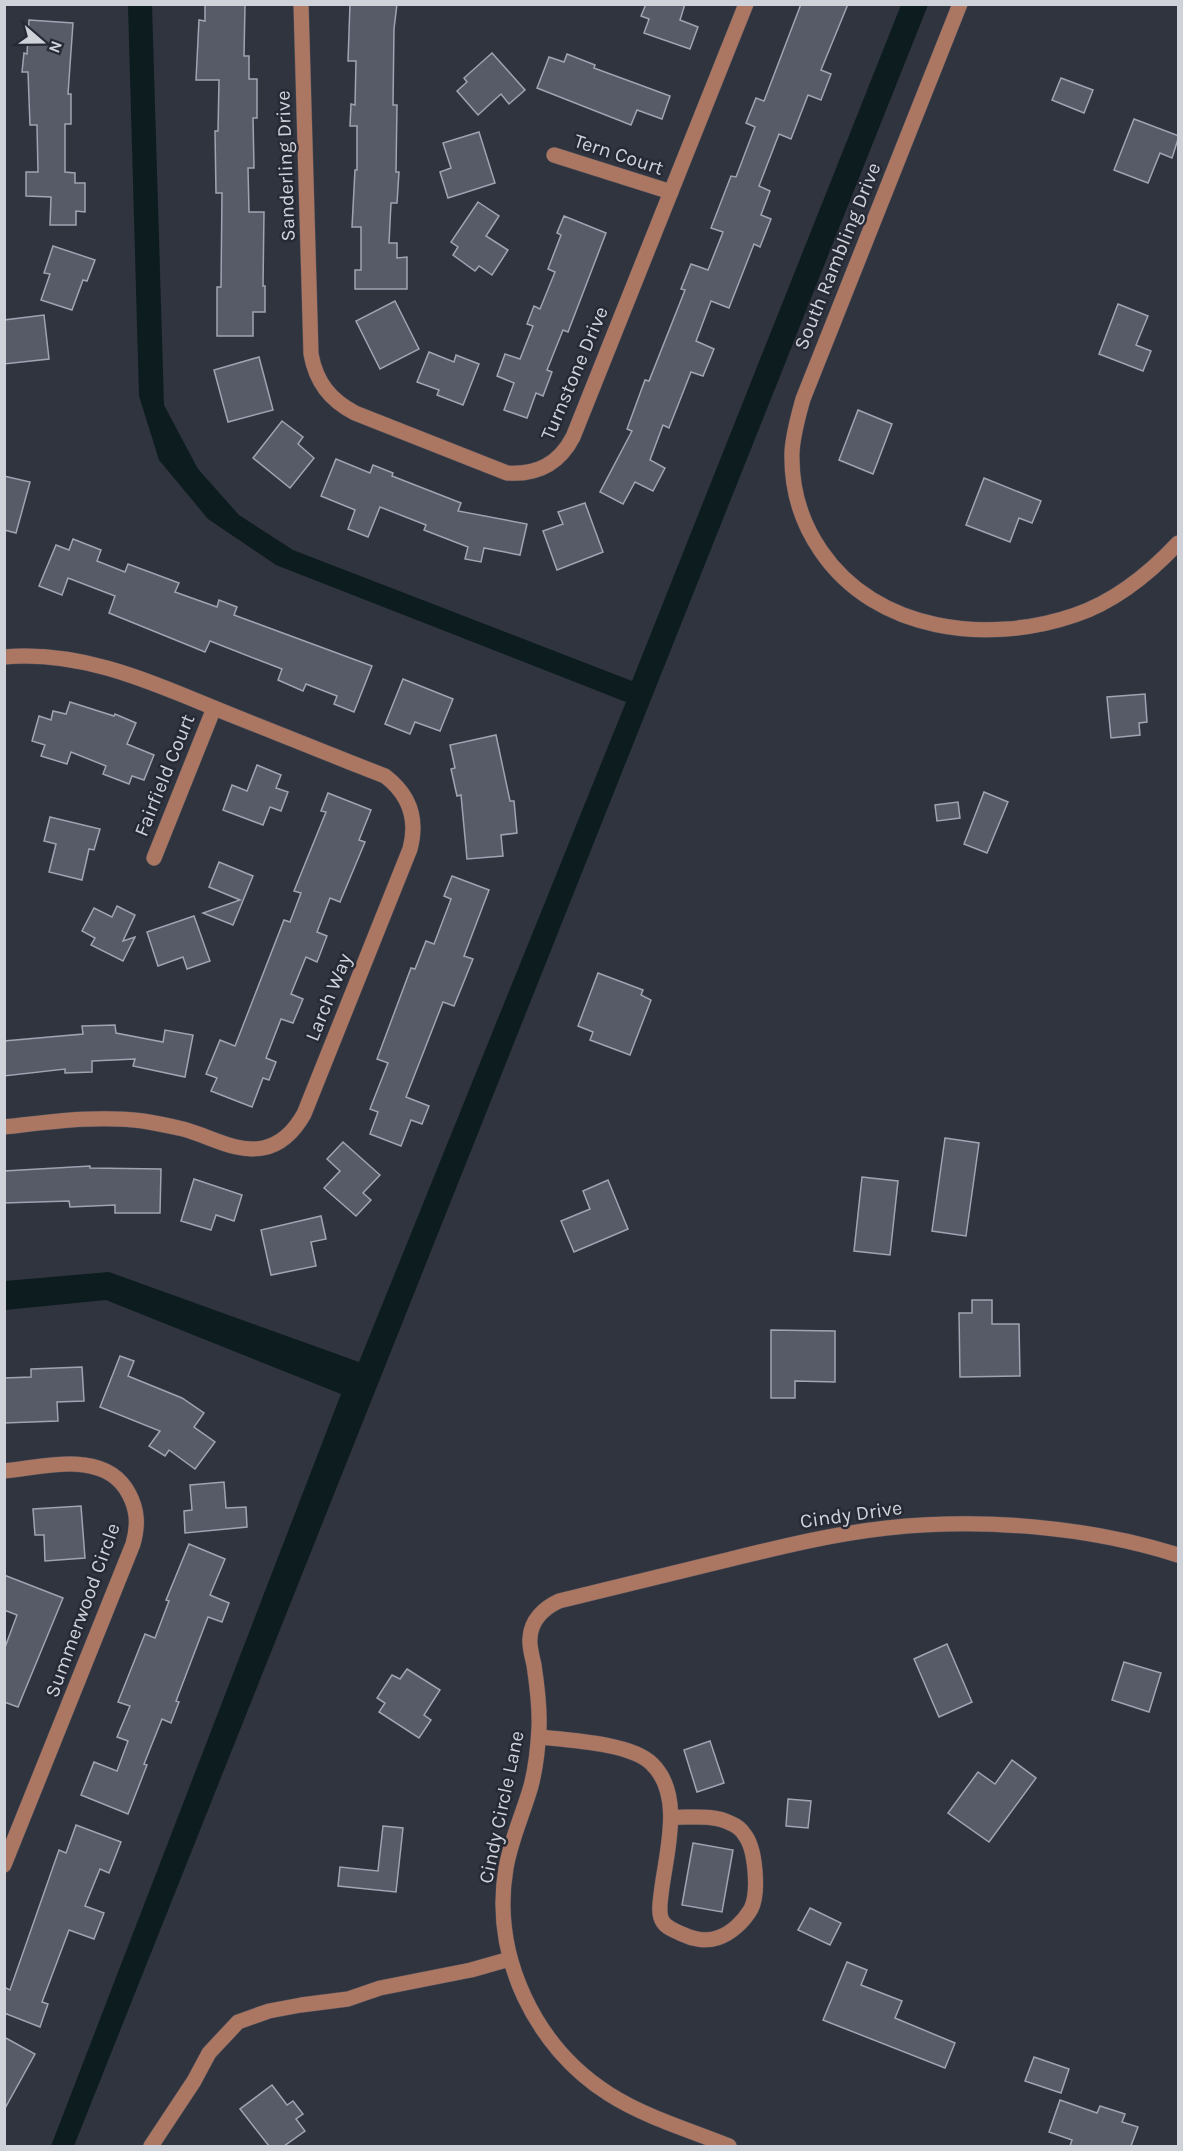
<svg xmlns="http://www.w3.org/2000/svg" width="1183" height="2151" viewBox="0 0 1183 2151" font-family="Karla,sans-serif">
	<rect width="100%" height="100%" fill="#30343f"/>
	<!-- water -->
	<polygon fill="#0d1c1e" points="128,5 152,5 164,405 198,469 239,515 293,550 632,681 901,5 928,5 74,2146 51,2146 341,1394 106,1300 5,1310 5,1281 109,1272 359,1362 626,702 276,565 208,519 159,460 139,396"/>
	<!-- building -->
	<g fill="#575b68" stroke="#9fa4b2" stroke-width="1.5">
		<polygon points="205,4 245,4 244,56 249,56 249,79 257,79 257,118 253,118 254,168 248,168 249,212 264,212 263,286 265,286 265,312 253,312 253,336 217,336 217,287 221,287 222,193 216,193 215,131 218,131 219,80 196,80 199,20 205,21"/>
		<polygon points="350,4 397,4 394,29 393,105 397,105 396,172 399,172 397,203 391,203 389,243 397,243 397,258 407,257 407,289 355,289 355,270 361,270 361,227 352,227 355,170 357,170 357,126 350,126 351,104 355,105 356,61 348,61"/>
		<polygon points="646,4 685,4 680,20 698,27 690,49 644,33 649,19 641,16"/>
		<polygon points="801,4 848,4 821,70 831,74 821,100 808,95 791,139 779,134 759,186 770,191 761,215 771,219 760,247 754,244 729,308 711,301 696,341 714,349 703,376 691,372 669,428 663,425 650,460 665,468 653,491 635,482 623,504 600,492 632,431 627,429 645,380 649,381 685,290 681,289 691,264 708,270 723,232 711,228 731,176 736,177 755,127 746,123 756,98 764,101"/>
		<polygon points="29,20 73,23 68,94 71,94 71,124 65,124 65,172 75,173 75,183 85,183 85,212 76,211 76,225 50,225 51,197 26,196 26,172 38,172 37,125 30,125 28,72 22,72 24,53 27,54"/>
		<polygon points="492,53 525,90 509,104 501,94 478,115 457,91 467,82 464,78"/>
		<polygon points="567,54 595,65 594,68 670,96 662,119 637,110 631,125 537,88 549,57 564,62"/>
		<polygon points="1061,78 1093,90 1084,113 1052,100"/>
		<polygon points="1134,119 1179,136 1172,158 1160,153 1148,183 1114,170"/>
		<polygon points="479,132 495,183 448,198 440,172 451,168 443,143"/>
		<polygon points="478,202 499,216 486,236 508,250 492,275 479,266 475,271 453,255 458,247 451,242"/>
		<polygon points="564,216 606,233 568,332 563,330 547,370 552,372 543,396 536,393 527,418 504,410 514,383 497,376 505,354 520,359 533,326 527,324 534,306 540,309 555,272 548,269 561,235 557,233"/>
		<polygon points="53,246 95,260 87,281 83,280 72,310 41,300 50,274 44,273"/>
		<polygon points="395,301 419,349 380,369 356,321"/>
		<polygon points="1118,304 1148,316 1136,345 1151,351 1143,371 1099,354"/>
		<polygon points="44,315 49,359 4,364 4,320"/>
		<polygon points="429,352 454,362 456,355 479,364 463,405 437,395 439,390 417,382"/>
		<polygon points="259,357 273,410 228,422 214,370"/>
		<polygon points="858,410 892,424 873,474 839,460"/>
		<polygon points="282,421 303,437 298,444 314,458 290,488 253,458"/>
		<polygon points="336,459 370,473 373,465 393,473 392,476 461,503 458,511 527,524 520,555 484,548 481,562 465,559 468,547 424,530 426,525 380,507 368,537 348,529 355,510 321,496"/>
		<polygon points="4,476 30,482 16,533 4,530"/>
		<polygon points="984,478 1041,501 1032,523 1019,518 1010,542 966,525"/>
		<polygon points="585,503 603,552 557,570 543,531 563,524 558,512"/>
		<polygon points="73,539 101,550 97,561 125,572 128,564 179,583 175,592 217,607 219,600 237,607 234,615 372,666 354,712 334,704 337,696 306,684 303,691 278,680 282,669 256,659 210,641 205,652 109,613 115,596 68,578 62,595 39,586 56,545 69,550"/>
		<polygon points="403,679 453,699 440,731 415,722 410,734 385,724"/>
		<polygon points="1145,694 1147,722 1139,723 1140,735 1111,738 1107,697"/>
		<polygon points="70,702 114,716 115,714 136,723 127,744 154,755 144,780 132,776 129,784 103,774 106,766 71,752 67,764 41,756 45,745 32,741 39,716 51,720 53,711 66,714"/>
		<polygon points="496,735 510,801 514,801 517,833 501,835 503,856 467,859 461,795 457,796 451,769 455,768 450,745"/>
		<polygon points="257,765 281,775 276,788 288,792 281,811 270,807 263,825 223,810 232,785 247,791"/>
		<polygon points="984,792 1008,802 987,853 964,844"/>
		<polygon points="328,793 371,810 359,840 365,842 340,902 330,898 317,932 327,936 317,962 306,957 291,994 303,999 293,1023 281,1019 266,1058 276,1062 269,1080 263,1078 252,1107 211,1091 217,1078 206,1074 220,1040 235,1046 284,920 290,922 301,893 294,891 326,812 321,811"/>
		<polygon points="958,802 960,818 937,821 935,805"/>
		<polygon points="50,817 100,829 94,850 89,849 82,880 49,872 56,844 44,841"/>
		<polygon points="219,862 253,876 233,925 203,913 240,900 209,887"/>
		<polygon points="452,876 489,890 464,956 473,959 454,1006 443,1002 406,1097 429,1106 422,1124 411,1120 401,1146 370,1134 378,1112 370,1109 388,1063 377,1059 411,968 415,969 426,941 434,944 451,899 444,896"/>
		<polygon points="117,906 135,915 123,941 135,937 123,961 91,945 95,938 82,931 94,908 112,917"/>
		<polygon points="194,916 210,961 187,969 183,957 158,966 147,932"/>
		<polygon points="598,973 643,990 641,995 651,1000 630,1055 590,1040 593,1032 578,1026"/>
		<polygon points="115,1025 116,1033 163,1042 165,1030 193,1035 185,1077 133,1066 135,1059 92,1061 92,1072 65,1073 65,1069 4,1076 4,1041 83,1034 82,1026"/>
		<polygon points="945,1138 979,1143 966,1236 932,1231"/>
		<polygon points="343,1142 380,1175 363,1193 371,1200 356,1216 324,1188 340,1171 327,1159"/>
		<polygon points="90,1166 90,1168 161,1169 160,1213 115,1213 115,1205 70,1207 69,1201 4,1203 4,1171"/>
		<polygon points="862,1177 898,1181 890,1255 854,1251"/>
		<polygon points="194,1179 242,1195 234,1221 216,1215 211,1230 181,1221"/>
		<polygon points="608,1180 628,1229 574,1252 561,1221 590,1209 583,1191"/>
		<polygon points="321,1216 326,1239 311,1242 316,1266 271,1275 261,1230"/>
		<polygon points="972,1300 992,1300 992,1324 1019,1324 1020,1376 960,1377 959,1313 972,1313"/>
		<polygon points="771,1330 835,1331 835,1382 795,1381 795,1398 771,1398"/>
		<polygon points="120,1356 134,1361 128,1376 182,1398 204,1413 194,1427 215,1442 195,1469 169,1450 165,1456 149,1446 160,1431 100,1407"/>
		<polygon points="82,1367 84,1401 57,1402 58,1421 4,1423 4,1378 31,1377 31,1369"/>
		<polygon points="224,1482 226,1508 246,1507 247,1527 185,1533 184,1511 192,1510 190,1485"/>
		<polygon points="81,1506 85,1558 45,1561 44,1535 35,1535 33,1509"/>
		<polygon points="189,1544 225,1559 210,1595 229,1603 222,1622 208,1617 176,1701 179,1702 171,1723 162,1719 144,1764 147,1765 128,1814 81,1795 94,1762 117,1771 128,1741 117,1737 130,1706 118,1702 145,1634 155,1638 169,1601 166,1600"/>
		<polygon points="4,1575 63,1598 18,1707 4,1702 4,1650 17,1615 4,1610"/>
		<polygon points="947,1644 972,1702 939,1717 914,1659"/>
		<polygon points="1124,1662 1161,1673 1149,1712 1112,1700"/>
		<polygon points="407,1669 440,1690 424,1715 431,1720 419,1738 379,1712 385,1703 377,1698 392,1675 400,1679"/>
		<polygon points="710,1741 724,1783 697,1792 684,1750"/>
		<polygon points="1012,1760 1036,1778 989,1842 948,1813 978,1772 995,1784"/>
		<polygon points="788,1799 811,1801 808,1828 786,1826"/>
		<polygon points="76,1825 121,1842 109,1873 100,1869 85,1906 104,1913 94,1939 69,1930 42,2002 48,2004 40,2027 4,2013 4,1987 10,1990 59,1850 66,1853"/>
		<polygon points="383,1826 403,1828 396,1892 338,1886 340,1867 378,1871"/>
		<polygon points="693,1843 733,1850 722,1912 682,1905"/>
		<polygon points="810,1908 841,1923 830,1945 798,1930"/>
		<polygon points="847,1962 867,1970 861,1985 902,2001 895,2018 955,2043 945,2068 823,2020"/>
		<polygon points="4,2037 35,2054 4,2110"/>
		<polygon points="1034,2057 1069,2069 1061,2093 1025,2081"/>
		<polygon points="272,2085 287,2105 293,2101 303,2114 296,2119 305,2131 284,2146 269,2146 240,2109"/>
		<polygon points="1060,2100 1097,2113 1100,2106 1125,2114 1122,2122 1138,2127 1131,2146 1070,2146 1072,2140 1049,2132"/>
	</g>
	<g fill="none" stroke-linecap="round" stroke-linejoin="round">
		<defs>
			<g id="minor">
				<path d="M301 4 311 354C316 382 330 400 355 413L507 473C537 475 559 464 573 437L746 4"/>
				<path d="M960 4 803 399C798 417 793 434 792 452 791 488 801 522 821 551 876 632 988 645 1075 615 1116 601 1149 574 1178 543"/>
				<polyline points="554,155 671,192"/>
				<path d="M4 657C83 650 153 683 224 712 277 733 331 755 385 776 410 795 418 819 410 849L304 1114C295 1130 283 1144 263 1148 235 1153 210 1136 183 1129 170 1126 156 1123 143 1121 97 1115 50 1122 4 1127"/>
				<polyline points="154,858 214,708"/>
				<path d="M4 1471C45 1467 106 1449 129 1494 138 1511 138 1526 133 1544L4 1865"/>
				<path d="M539 1737C567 1740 632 1743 652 1764 685 1796 665 1856 661 1895 660 1903 658 1915 663 1922 667 1928 675 1931 682 1934 692 1939 706 1942 717 1938 731 1934 744 1921 751 1909 759 1893 756 1848 744 1834 741 1829 735 1825 730 1823 714 1814 689 1818 672 1817"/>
				<polyline points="151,2146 194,2081 209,2053 238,2022 269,2011 301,2005 348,1999 380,1988 471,1970 510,1959"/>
				<path d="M729 2146C689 2130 645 2117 609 2094 535 2047 491 1956 506 1868 511 1839 523 1814 531 1786 536 1767 538 1747 539 1728 540 1706 537 1685 534 1665 532 1656 529 1646 530 1638 531 1620 544 1608 559 1601 615 1587 671 1574 727 1560 780 1547 832 1534 887 1528 983 1518 1086 1526 1178 1555"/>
			</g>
		</defs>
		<!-- minor casing -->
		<use href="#minor" stroke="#4d505b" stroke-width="16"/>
		<!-- minor -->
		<use href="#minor" stroke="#ab7662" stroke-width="15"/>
	</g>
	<g text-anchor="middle" stroke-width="5" stroke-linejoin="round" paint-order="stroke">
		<!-- street labels -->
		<g font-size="20" fill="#d0d2da" stroke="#262a35">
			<text transform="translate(619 154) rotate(18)" y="7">Tern Court</text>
			<text transform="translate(285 166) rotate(-92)" y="7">Sanderling Drive</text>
			<text transform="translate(837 256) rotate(-68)" y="7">South Rambling Drive</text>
			<text transform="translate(574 373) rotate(-67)" y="7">Turnstone Drive</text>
			<text transform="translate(164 775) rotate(-68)" y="7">Fairfield Court</text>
			<text transform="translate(328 997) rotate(-68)" y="7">Larch Way</text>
			<text transform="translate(851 1514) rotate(-8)" y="7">Cindy Drive</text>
			<text transform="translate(82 1610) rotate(-70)" y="7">Summerwood Circle</text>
			<text transform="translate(501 1807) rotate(-78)" y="7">Cindy Circle Lane</text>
		</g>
	</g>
	<!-- border -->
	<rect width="1183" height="2151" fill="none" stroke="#d0d2da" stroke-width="12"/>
	<!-- north arrow -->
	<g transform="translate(42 42) rotate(110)" stroke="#262a35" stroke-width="4.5" paint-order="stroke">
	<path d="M0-4.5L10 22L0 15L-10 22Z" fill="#d0d2da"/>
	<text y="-9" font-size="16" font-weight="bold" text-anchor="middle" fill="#d0d2da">N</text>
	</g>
</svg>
